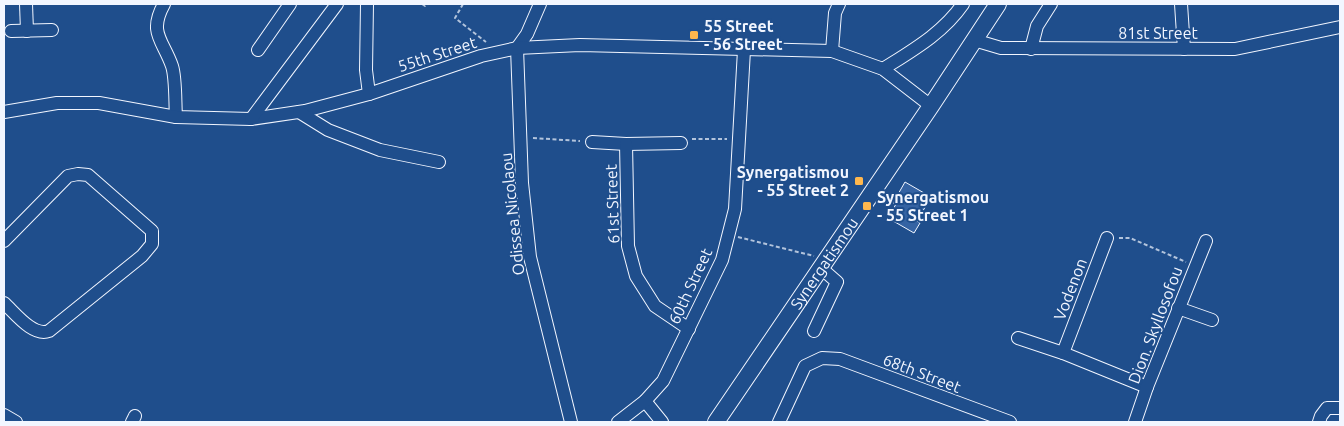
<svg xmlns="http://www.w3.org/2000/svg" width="1344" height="426" viewBox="0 0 1344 426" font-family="Ubuntu,sans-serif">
	<rect width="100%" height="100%" fill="#1f4e8c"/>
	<!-- building -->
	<polygon fill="#3563a3" stroke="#f2f6ff" points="905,182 931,197 917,221 920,223 914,233 888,218 896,204 893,203"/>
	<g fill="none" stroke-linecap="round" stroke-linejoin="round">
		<defs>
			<g id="minor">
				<polyline points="26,4 27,31"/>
				<path d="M164 4C148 33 163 40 172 66 176 78 175 103 176 117"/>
				<polyline points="367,4 366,70 369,94"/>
				<polyline points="540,4 527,34 517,48 522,183 530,257 571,422"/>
				<polyline points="1181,4 1184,49"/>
				<polyline points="11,31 52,30"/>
				<polyline points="974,40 1001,48 1235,49 1340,27"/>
				<polyline points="1031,49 1037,26 1051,4"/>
				<polyline points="258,50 290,4"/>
				<polyline points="832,51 835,13 839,4"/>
				<path d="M883 69C913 50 943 33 963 4"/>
				<polyline points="4,112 57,103 99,103 176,117 251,119 305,111 369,94 481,56 517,48 580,45 832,51 883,69 931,106"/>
				<polyline points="299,112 328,130 380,150 439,162"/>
				<polyline points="251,119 337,4"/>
				<polyline points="592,142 626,144 681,143"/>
				<polyline points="626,144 628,246 636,276 655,306 689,329"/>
				<path d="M4 241 68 176 78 174 88 175 152 231V244L142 256 49 331C33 337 15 313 4 303"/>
				<polyline points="1178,308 1212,320"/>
				<polyline points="814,331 837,282 821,268"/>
				<polyline points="1018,338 1063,353 1147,387"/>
				<polyline points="1063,353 1107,238"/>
				<polyline points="645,401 662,422"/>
				<polyline points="4,415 16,422"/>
				<polyline points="132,422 135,416"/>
				<polyline points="618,422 645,401 663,381 722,260 735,209 744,50"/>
				<polyline points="779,422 805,366 822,358 840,359 1010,422"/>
				<polyline points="1135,422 1147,387 1206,241"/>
				<polyline points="1319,422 1321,416 1327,408 1340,408"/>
			</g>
			<g id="major">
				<path id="s1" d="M716 422 931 106 998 4"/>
			</g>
		</defs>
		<!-- minor casing -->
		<use href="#minor" stroke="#f2f6ff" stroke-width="14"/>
		<!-- major casing -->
		<use href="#major" stroke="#f2f6ff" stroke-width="18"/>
		<!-- path -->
		<g stroke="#b3c4dc" stroke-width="2" stroke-dasharray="4 2.5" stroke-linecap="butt">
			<polyline points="422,4 425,6 428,4"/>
			<polyline points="463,4 455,18 486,42"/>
			<polyline points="533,138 580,141"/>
			<polyline points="692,139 727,139"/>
			<polyline points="738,237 814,256"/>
			<polyline points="1119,238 1130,238 1186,262"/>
		</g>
		<!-- minor -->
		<use href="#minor" stroke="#1f4e8c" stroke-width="12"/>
		<!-- major -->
		<use href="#major" stroke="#1f4e8c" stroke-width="16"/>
	</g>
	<!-- markers -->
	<g fill="#ffb74d" stroke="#1f4e8c" stroke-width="2">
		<rect x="689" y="30" width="10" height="10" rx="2.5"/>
		<rect x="854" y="176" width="10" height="10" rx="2.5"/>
		<rect x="862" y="201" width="10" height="10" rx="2.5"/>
	</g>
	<g text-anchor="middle" stroke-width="4" stroke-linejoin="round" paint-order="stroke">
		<!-- poi labels -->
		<g font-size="16" font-weight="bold" fill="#f2f6ff" stroke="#1f4e8c" text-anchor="start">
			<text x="704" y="32">55 Street<tspan x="704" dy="18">- 56 Street</tspan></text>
			<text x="849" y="178" text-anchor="end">Synergatismou<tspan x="849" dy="18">- 55 Street 2</tspan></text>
			<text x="877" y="203">Synergatismou<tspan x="877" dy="18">- 55 Street 1</tspan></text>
		</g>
		<!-- street labels -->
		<g font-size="16" fill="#f2f6ff" stroke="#1f4e8c">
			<text x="1158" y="39">81st Street</text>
			<text transform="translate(437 54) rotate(-18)" y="6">55th Street</text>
			<text transform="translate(612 204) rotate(-92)" y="6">61st Street</text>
			<text transform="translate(512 214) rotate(-96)" y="6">Odissea Nicolaou</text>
			<text dy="6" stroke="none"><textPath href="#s1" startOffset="192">Synergatismou</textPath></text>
			<text transform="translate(690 286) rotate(-65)" y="6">60th Street</text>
			<text transform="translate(1070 289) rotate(-69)" y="6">Vodenon</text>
			<text transform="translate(1155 325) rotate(-69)" y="6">Dion. Skyllosofou</text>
			<text transform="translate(922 373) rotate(21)" y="6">68th Street</text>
		</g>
	</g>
	<!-- border -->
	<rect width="1344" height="426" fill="none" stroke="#f2f6ff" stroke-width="10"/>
</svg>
